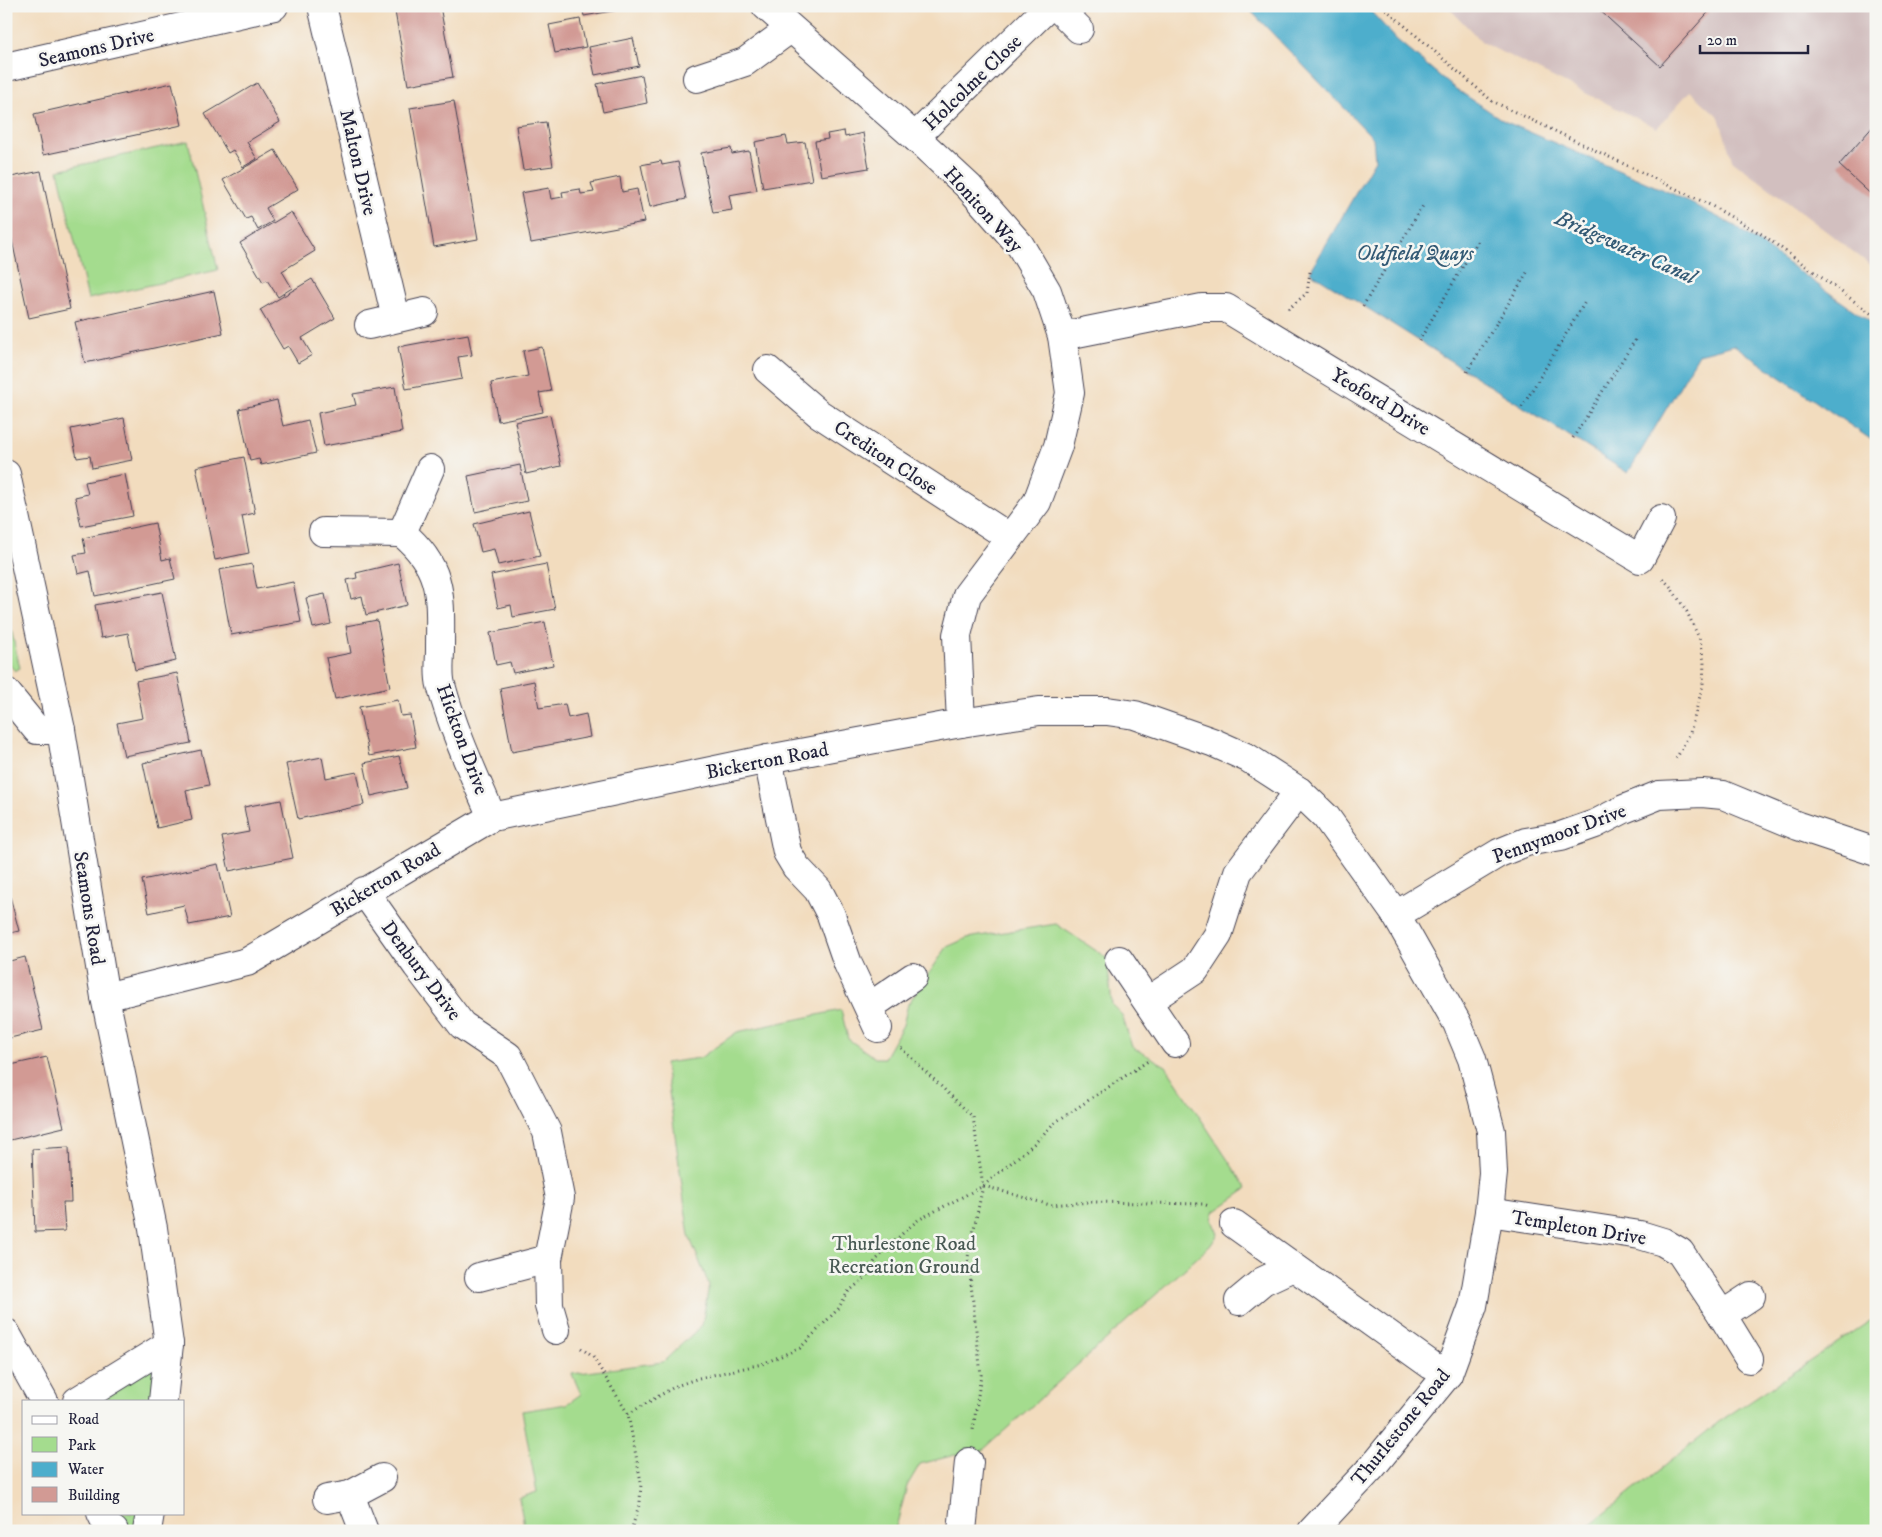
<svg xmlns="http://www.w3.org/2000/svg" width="1882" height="1537" viewBox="0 0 1882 1537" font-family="'IM FELL DW Pica',serif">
	<rect width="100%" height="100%" fill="#f6f6f2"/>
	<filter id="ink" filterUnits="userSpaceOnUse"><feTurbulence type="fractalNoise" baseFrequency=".02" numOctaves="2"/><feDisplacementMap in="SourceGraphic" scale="10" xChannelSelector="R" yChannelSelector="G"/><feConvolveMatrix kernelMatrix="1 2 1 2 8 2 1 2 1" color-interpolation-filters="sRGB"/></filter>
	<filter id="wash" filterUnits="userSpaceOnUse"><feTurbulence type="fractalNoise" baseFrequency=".0096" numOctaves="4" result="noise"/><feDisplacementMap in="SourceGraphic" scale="20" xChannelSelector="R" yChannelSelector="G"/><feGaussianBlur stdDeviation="1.12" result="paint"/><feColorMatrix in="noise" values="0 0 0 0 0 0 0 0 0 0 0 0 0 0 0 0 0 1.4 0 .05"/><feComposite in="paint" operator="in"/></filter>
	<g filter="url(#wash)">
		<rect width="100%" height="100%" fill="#f2dcbe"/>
		<!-- industrial -->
		<polygon fill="#d2bfbf" points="1447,6 1876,6 1876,269 1732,160 1719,117 1690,91 1657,128 1483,43"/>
		<!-- green -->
		<g fill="#a4dc8e" stroke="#637f64">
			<polygon points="188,141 218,270 88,299 58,170"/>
			<polygon points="6,607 20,668 15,671 6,661"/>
			<polygon points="1056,924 1107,958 1112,1005 1122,1015 1132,1047 1166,1066 1247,1189 1214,1212 1212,1220 1218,1234 1210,1246 974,1458 955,1455 920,1464 907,1486 895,1531 525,1531 519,1498 537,1492 522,1411 567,1404 581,1394 572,1374 663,1362 702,1325 709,1285 689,1236 665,1063 700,1058 737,1032 841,1010 848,1039 875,1058 884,1058 903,1025 908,1004 947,947 967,938"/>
			<polygon points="1876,1317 1876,1531 1583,1531 1720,1421"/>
			<polygon points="169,1344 163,1401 77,1401"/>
			<polygon points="101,1513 150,1513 147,1531 114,1531"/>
		</g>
		<!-- water -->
		<polygon fill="#4daecc" stroke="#386884" points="1246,6 1366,6 1397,40 1453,87 1504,121 1673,194 1735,226 1876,326 1876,443 1734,345 1699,354 1628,473 1310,272 1375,160 1373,138"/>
		<g id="blocks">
			<!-- building -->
			<g fill="#d29a94">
				<polygon points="394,6 440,6 453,77 408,85"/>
				<polygon points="582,6 634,6 635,7 584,16"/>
				<polygon points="1595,6 1714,6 1660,66"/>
				<polygon points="580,19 586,47 555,53 549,25"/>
				<polygon points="633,38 639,66 595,75 589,47"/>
				<polygon points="642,75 647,103 603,112 597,84"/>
				<polygon points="172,83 182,125 43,155 34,114"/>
				<polygon points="257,83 280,122 247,142 257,159 243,167 233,150 228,153 205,114"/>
				<polygon points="454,101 478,239 434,247 410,108"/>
				<polygon points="546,122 553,166 523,170 516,126"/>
				<polygon points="1876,123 1876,199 1839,165"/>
				<polygon points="844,131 845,137 863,133 869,168 821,176 815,141 828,139 827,134"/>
				<polygon points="786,136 788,144 805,142 812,180 763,188 755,142"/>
				<polygon points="731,148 732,154 749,151 757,190 729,195 732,210 713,213 701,153"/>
				<polygon points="275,150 298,189 266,208 273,221 258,230 251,217 246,219 223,180"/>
				<polygon points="661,161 662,165 678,162 686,199 650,207 641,165"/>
				<polygon points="41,171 70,309 29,318 6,213 6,178"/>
				<polygon points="620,177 622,192 637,189 644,222 531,243 521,193 549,188 551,199 563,197 562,192 580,189 581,194 594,192 591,183"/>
				<polygon points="291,212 315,251 282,271 292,288 278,297 267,280 263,282 240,243"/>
				<polygon points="312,279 335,318 302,338 312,355 298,363 288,346 283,349 260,310"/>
				<polygon points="214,291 223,333 85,363 75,322"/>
				<polygon points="468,334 472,355 458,357 462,379 406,389 398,347"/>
				<polygon points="542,347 551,391 539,393 543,412 498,421 491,383 528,376 523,351"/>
				<polygon points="395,387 402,432 324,446 318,413 356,405 353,394"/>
				<polygon points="277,400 283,426 308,420 316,453 261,465 259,459 250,461 239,409"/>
				<polygon points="550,415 561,466 526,474 515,422"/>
				<polygon points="124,418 132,460 92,468 90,456 77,458 71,429"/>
				<polygon points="244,457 255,513 242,516 249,553 215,560 196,467"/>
				<polygon points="520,465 527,501 475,512 468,476"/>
				<polygon points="125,474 133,516 81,526 75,497 88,494 85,482"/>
				<polygon points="529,511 540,556 498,565 494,549 481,552 474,524"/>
				<polygon points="155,523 162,560 170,558 175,579 95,596 90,571 78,574 74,555 86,553 83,538"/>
				<polygon points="398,563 407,605 366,615 362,596 351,599 347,580 357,578 356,573"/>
				<polygon points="252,564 257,589 293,582 301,622 231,635 219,570"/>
				<polygon points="546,564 555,609 513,617 511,605 498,608 491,575"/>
				<polygon points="162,592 176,661 135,670 128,633 101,638 95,605"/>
				<polygon points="325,594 331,624 313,628 306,598"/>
				<polygon points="377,620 390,687 335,699 326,658 351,653 346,626"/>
				<polygon points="545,622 553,665 513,673 510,662 496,665 490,633"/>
				<polygon points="177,673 191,743 124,756 117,723 143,718 136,681"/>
				<polygon points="534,681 539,708 565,704 568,718 586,714 590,737 512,752 500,688"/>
				<polygon points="398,700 401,716 410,715 416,747 369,756 359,707"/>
				<polygon points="201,750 209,785 186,790 192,820 157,828 143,763"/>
				<polygon points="399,756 407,788 371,796 364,763"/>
				<polygon points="322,757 326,778 357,772 364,805 298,819 286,764"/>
				<polygon points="281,800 293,858 229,871 222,837 249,832 244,807"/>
				<polygon points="218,864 230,917 189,925 184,905 149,913 142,880"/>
				<polygon points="6,881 19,931 6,934"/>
				<polygon points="25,957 43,1030 6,1039 6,962"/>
				<polygon points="47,1057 64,1127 6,1141 6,1066"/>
				<polygon points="69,1147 71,1202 63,1202 65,1231 35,1232 32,1149"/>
			</g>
		</g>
	</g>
	<g filter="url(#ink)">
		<use href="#blocks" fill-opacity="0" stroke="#413e4f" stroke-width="1"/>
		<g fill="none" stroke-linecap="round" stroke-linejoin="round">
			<defs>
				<g id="street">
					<polyline points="322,6 396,318"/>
					<polyline points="766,6 915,137 969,187 1020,245 1047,291 1062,336 1070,393 1058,446 1037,502 967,595 957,635 961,723"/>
					<polyline points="1056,6 1079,29"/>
					<polyline points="6,67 274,6"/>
					<polyline points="697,78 745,62 790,29"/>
					<polyline points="915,137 1049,6"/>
					<polyline points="369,325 424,312"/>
					<polyline points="1062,336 1202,308 1226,308 1640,559 1661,519"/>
					<polyline points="768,370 818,413 1009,537"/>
					<path d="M430 469 402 533C445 569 440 599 440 650 440 661 438 674 441 685 453 730 473 773 492 817"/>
					<polyline points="323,532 402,533"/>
					<polyline points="6,692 37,730 61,730"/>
					<polyline points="768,759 787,852 796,867 818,890 831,915 848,964 878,1028"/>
					<polyline points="364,891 417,966 462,1025 508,1056 547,1132 560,1198 548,1259 549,1306 556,1330"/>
					<polyline points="1396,915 1499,853 1526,842 1561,836 1595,824 1624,809 1659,795 1702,793 1723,795 1798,826 1876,852"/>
					<polyline points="1119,960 1175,1043"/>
					<polyline points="105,997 247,962 492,817 768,759 961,723 1039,711 1107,711 1135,715 1212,742 1248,758 1299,791 1326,817 1396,915 1457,1023 1472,1059 1491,1131 1493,1173 1489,1212 1473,1306 1448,1374 1372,1467 1312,1531"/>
					<polyline points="1148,1001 1195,970 1218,935 1238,872 1299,791"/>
					<polyline points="869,1007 913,977"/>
					<polyline points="1489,1212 1640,1235 1663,1242 1680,1252 1722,1315"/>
					<polyline points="1234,1224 1431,1365 1448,1374"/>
					<polyline points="479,1277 548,1259"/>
					<polyline points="1239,1301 1263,1281 1293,1267"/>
					<polyline points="6,1333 44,1401"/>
					<polyline points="1749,1359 1722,1315 1751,1296"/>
					<polyline points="77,1401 169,1344"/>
					<polyline points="350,1495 364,1531"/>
					<polyline points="327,1499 350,1495 382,1478"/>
					<polyline points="101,1513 108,1527 114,1531"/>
					<polyline points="962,1531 969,1462"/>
				</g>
				<g id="secondary">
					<polyline points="6,474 61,730 105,997 153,1228 169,1344 163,1401"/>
					<polyline points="147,1531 150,1513"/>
				</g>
			</defs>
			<!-- street casing -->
			<use href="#street" stroke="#413e4f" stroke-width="30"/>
			<!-- secondary casing -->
			<use href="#secondary" stroke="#413e4f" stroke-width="30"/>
			<!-- path -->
			<g stroke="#413e4f" stroke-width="3" stroke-dasharray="1 4" stroke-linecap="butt">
				<polyline points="1382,6 1492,101 1712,206 1763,235 1876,317"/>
				<polyline points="1363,306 1424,204"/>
				<polyline points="1288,309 1307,293 1310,272"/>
				<polyline points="1419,341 1479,239"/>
				<polyline points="1467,372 1528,271"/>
				<polyline points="1522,407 1585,302"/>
				<polyline points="1573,438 1637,337"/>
				<polyline points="1663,579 1670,586 1687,612 1700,640 1704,662 1703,685 1690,733 1675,761"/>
				<polyline points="901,1048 973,1117 983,1186 968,1257 981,1375 973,1430"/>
				<polyline points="984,1186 1050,1205 1091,1202 1203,1204 1209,1206"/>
				<polyline points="581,1348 593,1357 628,1414 641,1482 640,1502 631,1531"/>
				<polyline points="628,1414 676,1386 699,1378 762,1364 800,1348 838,1309 848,1292 865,1278 875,1261 904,1232 918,1220 983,1186 1036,1142 1054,1123 1148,1061"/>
			</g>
			<!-- street -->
			<use href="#street" stroke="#fff" stroke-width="28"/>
			<!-- secondary -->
			<use href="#secondary" stroke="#fff" stroke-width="28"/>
		</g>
	</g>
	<g text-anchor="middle" stroke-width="5" stroke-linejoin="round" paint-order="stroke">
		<!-- street labels -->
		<g font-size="20" fill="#22223b" stroke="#f6f6f2">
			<text transform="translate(96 47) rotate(-13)" y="7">Seamons Drive</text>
			<text transform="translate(972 82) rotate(-44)" y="7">Holcolme Close</text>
			<text transform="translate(359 162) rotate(77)" y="7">Malton Drive</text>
			<text transform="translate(984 209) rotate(48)" y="7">Honiton Way</text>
			<text transform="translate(1381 401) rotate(31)" y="7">Yeoford Drive</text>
			<text transform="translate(886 457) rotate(33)" y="7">Crediton Close</text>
			<text transform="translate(463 739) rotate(70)" y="7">Hickton Drive</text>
			<text transform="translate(767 760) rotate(-11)" y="7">Bickerton Road</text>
			<text transform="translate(1559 833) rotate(-20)" y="7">Pennymoor Drive</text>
			<text transform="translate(385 879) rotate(-31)" y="7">Bickerton Road</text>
			<text transform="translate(90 908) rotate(81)" y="7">Seamons Road</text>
			<text transform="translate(422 970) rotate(53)" y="7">Denbury Drive</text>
			<text transform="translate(1579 1227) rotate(9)" y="7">Templeton Drive</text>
			<text transform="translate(1400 1427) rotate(-51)" y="7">Thurlestone Road</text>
		</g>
		<!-- park labels -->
		<g font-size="20" fill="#495a54" stroke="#f6f6f2">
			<text x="904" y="1250">Thurlestone Road<tspan x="904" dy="23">Recreation Ground</tspan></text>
		</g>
		<!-- water labels -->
		<g font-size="21" font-style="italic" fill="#335a75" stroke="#f6f6f2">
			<text transform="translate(1626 247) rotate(24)" y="7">Bridgewater Canal</text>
			<text x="1415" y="260">Oldfield Quays</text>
		</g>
	</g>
	<!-- margin -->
	<rect width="1882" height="1537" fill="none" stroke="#f6f6f2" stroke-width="25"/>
	<!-- legend -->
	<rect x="22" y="1400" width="162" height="115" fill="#f6f6f2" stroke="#a1a1a9"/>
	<rect x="32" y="1416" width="25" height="8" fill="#ffffff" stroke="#a1a1a9"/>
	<text x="68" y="1424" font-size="15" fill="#22223b">Road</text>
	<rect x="32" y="1437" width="25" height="15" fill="#a4dc8e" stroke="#a1a1a9"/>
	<text x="68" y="1450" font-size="15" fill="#22223b">Park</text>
	<rect x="32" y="1462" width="25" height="15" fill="#4daecc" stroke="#a1a1a9"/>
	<text x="68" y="1474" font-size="15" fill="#22223b">Water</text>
	<rect x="32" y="1487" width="25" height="15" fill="#d29a94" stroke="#a1a1a9"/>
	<text x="68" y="1500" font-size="15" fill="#22223b">Building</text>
	<!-- scale -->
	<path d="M1700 45v8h108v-8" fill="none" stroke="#22223b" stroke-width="2.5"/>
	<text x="1707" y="45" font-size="15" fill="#22223b" stroke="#f6f6f2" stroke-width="4" paint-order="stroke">20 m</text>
</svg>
